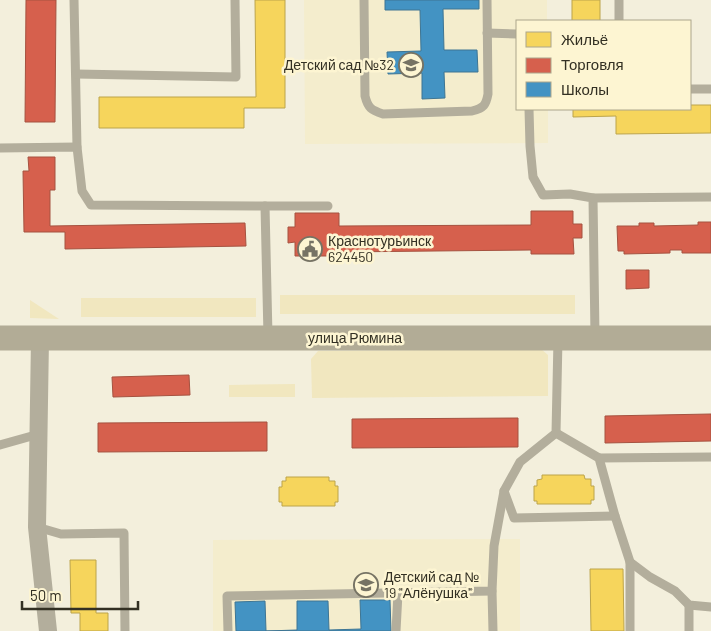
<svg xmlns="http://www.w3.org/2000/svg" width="711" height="631" viewBox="0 0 711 631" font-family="Barlow,sans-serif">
	<rect width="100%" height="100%" fill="#f3efdc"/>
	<!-- built -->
	<g fill="#f4edcd">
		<polygon points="304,0 547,0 547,21 517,21 517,109 548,109 548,143 305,144"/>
		<polygon points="520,539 520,631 213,631 213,540"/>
	</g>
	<!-- green -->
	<g fill="#f1e7bf">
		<rect x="280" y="295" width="295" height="19"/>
		<rect x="81" y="298" width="175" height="19"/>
		<polygon points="30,300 59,319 30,318"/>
		<polygon points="541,349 548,355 548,396 312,398 311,359 318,351"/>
		<polygon points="295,384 295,397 229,397 229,385"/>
	</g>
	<!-- homes -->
	<g fill="#f6d55c" stroke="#bca44b">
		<polygon points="255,0 285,0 285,108 244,108 244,128 99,128 99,97 256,97"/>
		<rect x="572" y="0" width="28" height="21"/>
		<polygon points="690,105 711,105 711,133 616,134 616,116 573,117 573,109 690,109"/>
		<polygon points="542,475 584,475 585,479 591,479 591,486 594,486 594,500 591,500 591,504 537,504 537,501 534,501 534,486 537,486 537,480 542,479"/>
		<polygon points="286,477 329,477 329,481 335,481 335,486 338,486 338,502 335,502 335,506 282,506 282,502 279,502 279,487 282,487 282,481 286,481"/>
		<polygon points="70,560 96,560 96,613 108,613 108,631 80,631 80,613 71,613"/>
		<polygon points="590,569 623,569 624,631 591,631"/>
	</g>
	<!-- shops -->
	<g fill="#d6604d" stroke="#a55240">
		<polygon points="26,0 56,0 55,122 25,122"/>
		<polygon points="28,157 55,157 55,190 50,190 50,226 245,223 246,246 65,249 65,232 24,232 23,171 29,171"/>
		<polygon points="531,211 573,211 573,224 582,224 582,238 573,238 574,254 531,254 531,250 339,252 339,256 295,256 295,242 288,243 288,227 295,227 295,213 339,213 339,226 531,225"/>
		<polygon points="698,222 711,222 711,253 682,253 682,250 670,250 670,253 624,254 624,251 618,251 617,226 639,226 639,223 654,223 654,226 698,225"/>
		<polygon points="626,270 649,270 649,288 626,289"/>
		<polygon points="189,375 190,395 113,397 112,377"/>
		<polygon points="711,414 711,441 605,443 605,416"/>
		<polygon points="518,418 518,447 352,448 352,419"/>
		<polygon points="267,422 267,451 98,452 98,423"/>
	</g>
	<!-- schools -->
	<g fill="#4393c3" stroke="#3e7593">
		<polygon points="385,0 479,0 479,9 443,9 444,50 477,50 478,72 444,72 445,98 422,99 422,73 388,74 387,52 421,51 420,10 385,10"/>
		<polygon points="360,600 390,600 391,631 236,631 235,602 265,601 266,631 297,630 297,601 328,601 329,630 361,629"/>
	</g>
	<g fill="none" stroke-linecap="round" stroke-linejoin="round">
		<!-- service -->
		<g stroke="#b3ae9c" stroke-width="9">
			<polyline points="74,0 77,147"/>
			<path d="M364 0 365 96C368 108 371 110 383 114L472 111C484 108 486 105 488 94L487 0"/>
			<polyline points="619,21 619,0"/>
			<polyline points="487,33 517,34"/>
			<polyline points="76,74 236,77 235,0"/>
			<polyline points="690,89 711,89"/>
			<polyline points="529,109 530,146 533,177 543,195 570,194 593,198 595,336"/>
			<polyline points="0,148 77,147 82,191 91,205 265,206"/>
			<polyline points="593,198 711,197"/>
			<polyline points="268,336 265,206 328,206"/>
			<polyline points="556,433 599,458 615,516 630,562 650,577 675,591 689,605 711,607"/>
			<polyline points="0,445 39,434"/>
			<polyline points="599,458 711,457"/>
			<polyline points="504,491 514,518 615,516"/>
			<polyline points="37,527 61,534 124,533 125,631"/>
			<polyline points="630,562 630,631"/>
			<polyline points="492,591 493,631"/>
			<polyline points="689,605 689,631"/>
			<polyline points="228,631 227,596 492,591 494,546 504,491 520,462 556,433 558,339"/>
			<polyline points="396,631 398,593"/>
		</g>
		<!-- minor -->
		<polyline stroke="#b3ae9c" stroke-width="18" points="40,339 37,527 48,631"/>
		<!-- secondary -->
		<polyline stroke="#b2ac96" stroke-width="25" points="0,338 711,338"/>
	</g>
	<!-- icons -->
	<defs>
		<symbol id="school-ring" viewBox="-11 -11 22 22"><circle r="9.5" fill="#fdf5d2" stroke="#767364" stroke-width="1.5"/><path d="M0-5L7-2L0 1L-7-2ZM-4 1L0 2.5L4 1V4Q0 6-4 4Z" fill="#767364"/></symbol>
		<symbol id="civic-ring" viewBox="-11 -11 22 22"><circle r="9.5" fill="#fdf5d2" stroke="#767364" stroke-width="1.5"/><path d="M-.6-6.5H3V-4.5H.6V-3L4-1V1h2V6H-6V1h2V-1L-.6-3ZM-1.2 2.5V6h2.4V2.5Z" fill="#767364"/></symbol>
	</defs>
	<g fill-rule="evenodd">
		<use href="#school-ring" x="397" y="51" width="28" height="28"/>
		<use href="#civic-ring" x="296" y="235" width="28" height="28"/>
		<use href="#school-ring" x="352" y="571" width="28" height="28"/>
	</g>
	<g text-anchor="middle" stroke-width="5" stroke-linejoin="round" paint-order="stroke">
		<!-- poi labels -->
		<g font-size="14" fill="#333023" stroke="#fdf5d2" text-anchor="start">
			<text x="394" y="70" text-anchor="end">Детский сад №32</text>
			<text x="328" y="246">Краснотурьинск<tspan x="328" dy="16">624450</tspan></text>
			<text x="384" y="582">Детский сад №<tspan x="384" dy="16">19 "Алёнушка"</tspan></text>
		</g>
		<!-- street labels -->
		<g font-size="14" fill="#333023" stroke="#fdf5d2">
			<text x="355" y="343">улица Рюмина</text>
		</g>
	</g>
	<!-- legend -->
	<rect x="516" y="20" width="175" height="90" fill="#fdf5d2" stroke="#aca68c"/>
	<rect x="526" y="32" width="25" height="15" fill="#f6d55c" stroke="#aca68c"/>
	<text x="561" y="45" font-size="15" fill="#333023">Жильё</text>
	<rect x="526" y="58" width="25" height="15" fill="#d6604d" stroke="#aca68c"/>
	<text x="561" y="70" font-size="15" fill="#333023">Торговля</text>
	<rect x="526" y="82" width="25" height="15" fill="#4393c3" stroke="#aca68c"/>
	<text x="561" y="95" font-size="15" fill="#333023">Школы</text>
	<!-- scale -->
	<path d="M22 601v8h116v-8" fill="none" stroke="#333023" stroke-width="2.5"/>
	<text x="30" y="601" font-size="15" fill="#333023" stroke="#fdf5d2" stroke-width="4" paint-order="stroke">50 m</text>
</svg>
